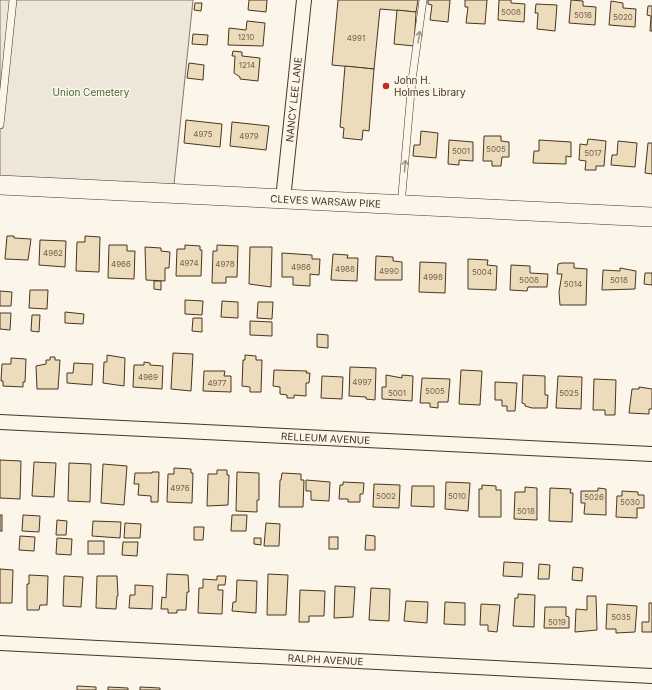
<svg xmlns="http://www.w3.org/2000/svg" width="652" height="690" viewBox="0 0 652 690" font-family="Inter,sans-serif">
	<rect width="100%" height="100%" fill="#fbf6e9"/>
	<!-- green -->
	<polygon fill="#ede6d9" stroke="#887966" points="0,0 193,0 173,194 0,185"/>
	<!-- building -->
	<g fill="#ecdcbc" stroke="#4a3520">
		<polygon points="249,0 267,0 266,12 248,10"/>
		<polygon points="338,0 418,0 416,12 380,9 374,69 332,65"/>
		<polygon points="428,0 450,0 448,22 430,20 432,5 428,4"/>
		<polygon points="465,0 487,0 485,24 466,23 468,7 465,7"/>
		<polygon points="499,0 511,0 511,3 525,4 524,22 498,20"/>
		<polygon points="571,0 583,1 583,6 596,7 595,25 569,23"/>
		<polygon points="611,1 623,3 623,8 636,9 635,27 609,25"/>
		<polygon points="195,3 202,3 201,11 194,10"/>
		<polygon points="536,4 557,5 555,31 537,29 538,13 535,13"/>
		<polygon points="648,6 652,6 652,31 650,31 651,16 647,15"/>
		<polygon points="397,10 416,12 414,46 394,44"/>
		<polygon points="247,21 265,23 263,46 228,45 229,28 246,30"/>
		<polygon points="193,34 208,35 207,45 192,44"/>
		<polygon points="233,51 242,52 242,56 260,58 258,81 240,79 240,77 234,73 235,56 232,56"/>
		<polygon points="189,63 204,65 203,80 187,78"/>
		<polygon points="345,66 374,69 369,131 363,130 362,140 343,138 344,128 340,127"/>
		<polygon points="186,120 222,124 220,147 184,143"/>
		<polygon points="232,122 269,126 266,150 230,146"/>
		<polygon points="421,131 438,133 436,158 413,156 414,145 420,145"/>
		<polygon points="484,136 501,136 501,141 509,142 509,157 502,157 501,166 492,166 492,161 483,161"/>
		<polygon points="588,139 606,141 604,166 596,166 596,170 585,170 586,161 579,160 580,144 587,145"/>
		<polygon points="449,140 473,142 473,161 459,160 459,165 448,164"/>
		<polygon points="539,140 571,142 571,157 566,156 566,164 533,163 534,151 539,151"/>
		<polygon points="618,141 637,143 635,167 611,165 612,155 617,155"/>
		<polygon points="648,143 652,143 652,174 645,173"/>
		<polygon points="7,236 14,236 14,238 31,239 28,260 5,259"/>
		<polygon points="85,236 100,237 99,272 76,271 77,242 85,242"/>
		<polygon points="40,240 66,241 65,267 39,265"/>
		<polygon points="109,245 127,245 127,251 135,251 134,279 108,278"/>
		<polygon points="185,245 200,246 200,250 202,250 201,276 176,276 177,249 185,249"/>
		<polygon points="217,245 238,246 237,277 226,277 226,283 212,283 213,251 217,251"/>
		<polygon points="145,247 161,248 161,251 170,252 169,268 165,268 165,281 146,280"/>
		<polygon points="250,247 272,247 271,287 249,284"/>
		<polygon points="282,253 312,255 312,259 320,259 319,275 310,274 310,286 293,285 293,277 282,277"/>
		<polygon points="333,254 348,255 347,258 358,258 357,281 331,280"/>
		<polygon points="376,256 393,257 393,261 402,262 402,280 375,280"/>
		<polygon points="468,259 488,260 487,265 497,266 496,290 468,289"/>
		<polygon points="420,262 446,263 445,293 419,292"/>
		<polygon points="562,263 574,263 574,268 587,269 586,305 560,305 559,292 562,274 557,274 558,264"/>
		<polygon points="511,265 530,266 530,273 548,274 547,287 528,287 527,291 510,290"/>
		<polygon points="620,268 636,271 635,289 602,290 603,270 620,271"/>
		<polygon points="645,273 652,273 652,285 644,284"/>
		<polygon points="154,281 161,281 161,290 154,289"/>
		<polygon points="30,290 48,290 47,309 29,308"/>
		<polygon points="0,291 12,292 11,306 0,306"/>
		<polygon points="185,300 203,301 202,315 185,314"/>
		<polygon points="222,301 238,302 238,318 221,317"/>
		<polygon points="258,302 273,302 272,319 257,318"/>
		<polygon points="65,312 84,314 83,324 65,323"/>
		<polygon points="0,313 11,313 10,330 0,329"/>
		<polygon points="32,315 40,315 39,332 31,331"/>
		<polygon points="193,318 202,318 202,332 192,331"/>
		<polygon points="250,321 272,322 272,336 250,335"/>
		<polygon points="317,334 328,335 328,348 317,347"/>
		<polygon points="173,353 193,354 191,391 171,389"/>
		<polygon points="107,355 125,358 124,386 103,383 104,362 107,362"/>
		<polygon points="245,355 256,356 256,360 262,360 261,392 250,392 250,387 242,386 243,360 245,360"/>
		<polygon points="50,357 55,357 55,360 60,360 58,389 37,389 36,366 46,364 46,360 50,360"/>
		<polygon points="11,358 26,359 25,382 23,382 23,387 3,386 3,381 1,381 2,364 11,364"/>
		<polygon points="144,362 150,363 150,365 163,366 162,389 133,387 134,365 144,365"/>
		<polygon points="74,363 93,364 92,385 67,383 67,373 73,373"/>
		<polygon points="350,367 376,368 375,400 366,399 366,397 349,396"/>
		<polygon points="274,370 307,371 306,373 310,373 309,383 306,383 306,396 294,395 294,398 287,398 287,395 280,394 280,387 273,386"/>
		<polygon points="461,370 482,371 480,405 459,404"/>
		<polygon points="204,371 225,371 224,376 231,376 231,392 203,391"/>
		<polygon points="386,375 402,378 402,375 413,376 412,401 382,399 382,387 386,387"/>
		<polygon points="523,375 545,376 545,395 548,395 547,408 532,408 525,406 525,404 522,403"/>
		<polygon points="322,376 343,377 342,399 321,398"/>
		<polygon points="558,376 582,377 581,409 556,408"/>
		<polygon points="422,378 450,379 448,402 438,402 438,408 430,407 430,403 420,403"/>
		<polygon points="594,379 616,380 615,415 605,415 605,410 593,410"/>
		<polygon points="495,382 517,383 515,411 507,411 507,406 502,406 502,400 495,400"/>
		<polygon points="639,387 652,389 652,409 649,409 649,414 629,413 632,389 639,389"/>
		<polygon points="0,460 21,461 20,499 0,498"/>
		<polygon points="34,462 56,463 54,497 32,496"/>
		<polygon points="69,463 91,464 90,502 68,501"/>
		<polygon points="103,464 127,466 124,505 101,503"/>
		<polygon points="174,468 191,469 191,473 193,473 192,503 167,502 168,474 174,474"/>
		<polygon points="217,470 227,470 227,475 229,475 228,505 207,506 208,474 217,474"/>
		<polygon points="152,472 159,472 158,502 151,502 151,496 138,495 139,484 134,484 135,473 152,473"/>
		<polygon points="237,472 259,473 259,500 257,500 257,512 236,511"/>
		<polygon points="282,473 301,474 301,480 304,480 303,507 279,507 280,480 281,480"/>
		<polygon points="306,480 330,482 329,501 311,500 311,491 306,491"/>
		<polygon points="343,482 364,483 363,494 360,494 360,502 348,502 348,499 339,499 340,485 343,485"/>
		<polygon points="446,482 470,483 468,511 445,509"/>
		<polygon points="374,484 400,485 399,508 373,507"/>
		<polygon points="482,485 496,486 496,490 501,490 501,517 479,517 479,489 482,489"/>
		<polygon points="412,486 434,486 434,507 411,506"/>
		<polygon points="525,487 537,488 537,520 514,519 515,492 525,492"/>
		<polygon points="550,488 571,489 570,493 573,493 572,522 549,521"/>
		<polygon points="598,488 606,489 606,515 584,514 585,503 581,503 581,491 598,491"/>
		<polygon points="622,491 638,492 638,495 644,495 644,508 637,508 637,518 616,517 617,496 622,496"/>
		<rect x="0" y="515" width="2" height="16"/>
		<polygon points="23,515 40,516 39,532 22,531"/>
		<polygon points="232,515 247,515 246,531 231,531"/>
		<polygon points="57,520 67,521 66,535 56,535"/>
		<polygon points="93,521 121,522 120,538 92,536"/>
		<polygon points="125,523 141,524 140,538 124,538"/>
		<polygon points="266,523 280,524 279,546 264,546"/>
		<polygon points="194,527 204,527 203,540 194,540"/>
		<polygon points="366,535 375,536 375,550 365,550"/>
		<polygon points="20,536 35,537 34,551 19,550"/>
		<rect x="329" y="537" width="9" height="12"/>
		<polygon points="57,538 72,539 71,555 56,554"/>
		<polygon points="254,538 261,538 261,545 254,544"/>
		<rect x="88" y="541" width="16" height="13"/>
		<polygon points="123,542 138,542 137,556 122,555"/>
		<polygon points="504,562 523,563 522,577 503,576"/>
		<polygon points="539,564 550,565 549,579 538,579"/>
		<polygon points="573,567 583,568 582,581 572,580"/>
		<polygon points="0,569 13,570 12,603 0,603"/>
		<polygon points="167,574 188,575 189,592 187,592 186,610 177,610 177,613 168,613 168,609 161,609 162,597 166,598"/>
		<polygon points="268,574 288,575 286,615 267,615"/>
		<polygon points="29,575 48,576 47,605 40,605 39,610 27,610 27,584 29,584"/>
		<polygon points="64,576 83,577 81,607 63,606"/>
		<polygon points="97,576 117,576 118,596 117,596 116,609 96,608"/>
		<polygon points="217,576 226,576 225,585 218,585 218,590 223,590 222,614 198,613 199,588 203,588 203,579 217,580"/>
		<polygon points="237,580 257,581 256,613 232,611 233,602 236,602"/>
		<polygon points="135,585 153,586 152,609 129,608 130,595 135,595"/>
		<polygon points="335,586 355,587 353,617 334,618"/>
		<polygon points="371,588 390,589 389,621 369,620"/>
		<polygon points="300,590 325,591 324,616 309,616 309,622 299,622"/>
		<polygon points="518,594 535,595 534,627 513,626 515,598 518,598"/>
		<polygon points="587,596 596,596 597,630 575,632 576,609 587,610"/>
		<polygon points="406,601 428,602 427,623 404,621"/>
		<polygon points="445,602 465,603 465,625 444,624"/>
		<polygon points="649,603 652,603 652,632 642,632 642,622 649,622"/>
		<polygon points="481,604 500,605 497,632 488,631 488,625 480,625"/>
		<polygon points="607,604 637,606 635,632 616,633 616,629 606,629"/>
		<polygon points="545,607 566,607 566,616 569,617 569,628 544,628"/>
		<polygon points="77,686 96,687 96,690 77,690"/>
		<polygon points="108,687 128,688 128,690 108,690"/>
		<polygon points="140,687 160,688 160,690 140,690"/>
	</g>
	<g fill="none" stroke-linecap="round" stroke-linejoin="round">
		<defs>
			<g id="lane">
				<polyline points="0,125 13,0"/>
				<polyline points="401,205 412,80 423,0"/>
			</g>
			<g id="street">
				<path id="s1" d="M283 199 304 0"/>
				<path id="s2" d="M0 422 652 454"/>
				<path id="s3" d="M0 643 652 676"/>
			</g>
			<g id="secondary">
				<path id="s4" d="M0 185 652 217"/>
			</g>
		</defs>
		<!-- lane casing -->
		<use href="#lane" stroke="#4a3520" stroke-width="8"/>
		<!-- street casing -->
		<use href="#street" stroke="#4a3520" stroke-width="16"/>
		<!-- secondary casing -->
		<use href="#secondary" stroke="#4a3520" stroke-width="20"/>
		<!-- lane -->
		<use href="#lane" stroke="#fbf6e9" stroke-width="7"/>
		<!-- street -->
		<use href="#street" stroke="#fbf6e9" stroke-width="14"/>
		<!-- secondary -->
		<use href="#secondary" stroke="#fbf6e9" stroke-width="19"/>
	</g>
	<!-- one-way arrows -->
	<defs><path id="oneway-shaft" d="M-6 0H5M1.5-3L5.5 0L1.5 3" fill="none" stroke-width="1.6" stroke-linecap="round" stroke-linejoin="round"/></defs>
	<g stroke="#a29684">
		<use href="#oneway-shaft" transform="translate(419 37) rotate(-81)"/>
		<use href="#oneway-shaft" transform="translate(405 166) rotate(-85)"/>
	</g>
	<!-- markers -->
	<circle fill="#c62828" stroke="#fbf6e9" stroke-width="1.5" cx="386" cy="86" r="4"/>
	<g text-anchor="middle" stroke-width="3" stroke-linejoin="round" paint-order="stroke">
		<!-- number labels -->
		<g font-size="8" fill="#725f47">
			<text x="511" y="15">5008</text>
			<text x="583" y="18">5016</text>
			<text x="623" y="20">5020</text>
			<text x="246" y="40">1210</text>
			<text x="356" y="41">4991</text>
			<text x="247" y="68">1214</text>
			<text x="203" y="137">4975</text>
			<text x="249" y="139">4979</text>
			<text x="496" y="152">5005</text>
			<text x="461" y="154">5001</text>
			<text x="593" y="156">5017</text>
			<text x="53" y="256">4962</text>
			<text x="189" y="266">4974</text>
			<text x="121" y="267">4966</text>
			<text x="225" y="267">4978</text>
			<text x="301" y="270">4986</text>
			<text x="345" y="272">4988</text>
			<text x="389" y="274">4990</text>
			<text x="482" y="275">5004</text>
			<text x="433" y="280">4998</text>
			<text x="529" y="283">5008</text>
			<text x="619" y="283">5018</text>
			<text x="573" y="287">5014</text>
			<text x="148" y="380">4969</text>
			<text x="362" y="385">4997</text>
			<text x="217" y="386">4977</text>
			<text x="435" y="394">5005</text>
			<text x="397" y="396">5001</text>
			<text x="569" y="396">5025</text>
			<text x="180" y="491">4976</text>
			<text x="386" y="499">5002</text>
			<text x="457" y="499">5010</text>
			<text x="594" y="500">5026</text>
			<text x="630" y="505">5030</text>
			<text x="526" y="514">5018</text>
			<text x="621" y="620">5035</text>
			<text x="557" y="625">5019</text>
		</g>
		<!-- poi labels -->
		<g font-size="10" fill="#4a3520" stroke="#fbf6e9" text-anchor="start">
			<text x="394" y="84">John H.<tspan x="394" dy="12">Holmes Library</tspan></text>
		</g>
		<!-- park labels -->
		<g font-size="10" fill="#436837" stroke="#fbf6e9">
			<text x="91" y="96">Union Cemetery</text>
		</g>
		<!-- street labels -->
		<g font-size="10" fill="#4a3520" stroke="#fbf6e9">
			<text dy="4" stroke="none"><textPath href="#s1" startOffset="100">NANCY LEE LANE</textPath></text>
			<text dy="4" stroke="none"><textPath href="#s4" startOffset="326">CLEVES WARSAW PIKE</textPath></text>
			<text dy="4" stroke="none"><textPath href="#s2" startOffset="326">RELLEUM AVENUE</textPath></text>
			<text dy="4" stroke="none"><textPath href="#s3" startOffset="326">RALPH AVENUE</textPath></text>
		</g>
	</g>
</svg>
